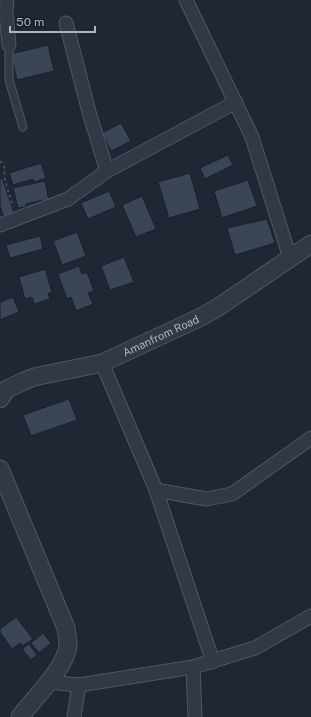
<svg xmlns="http://www.w3.org/2000/svg" width="311" height="717" viewBox="0 0 311 717" font-family="'Public Sans',sans-serif">
	<rect width="100%" height="100%" fill="#1f2735"/>
	<!-- building -->
	<g fill="#3b4556" stroke="#1a202c">
		<polygon points="48,45 54,71 17,80 11,54"/>
		<polygon points="121,123 131,141 111,151 102,133"/>
		<polygon points="228,155 233,165 205,179 200,168"/>
		<polygon points="41,163 46,178 34,182 33,179 13,185 9,173"/>
		<polygon points="190,173 200,209 169,218 158,182"/>
		<polygon points="0,178 2,178 14,213 4,217 0,206"/>
		<polygon points="248,180 257,206 222,218 214,191"/>
		<polygon points="45,181 49,201 44,202 43,200 26,204 26,207 18,208 13,188"/>
		<polygon points="109,191 116,207 88,219 81,203"/>
		<polygon points="142,196 156,229 136,237 122,205"/>
		<polygon points="267,219 275,243 235,255 227,228"/>
		<polygon points="77,232 86,256 62,265 53,241"/>
		<polygon points="40,236 43,249 10,258 6,245"/>
		<polygon points="124,257 134,282 110,290 101,266"/>
		<polygon points="79,266 82,274 87,272 94,291 88,293 93,304 76,311 71,297 67,299 58,274"/>
		<polygon points="45,269 52,292 48,294 50,299 34,304 32,297 25,299 19,277"/>
		<polygon points="13,297 19,312 0,320 0,302"/>
		<polygon points="69,399 77,420 31,436 23,415"/>
		<polygon points="16,617 33,639 22,646 20,643 12,649 0,632 0,629"/>
		<polygon points="43,633 51,643 39,653 31,643"/>
		<polygon points="29,644 37,655 31,660 22,649"/>
	</g>
	<g fill="none" stroke-linecap="round" stroke-linejoin="round">
		<defs>
			<polyline id="service" points="9,45 9,80 23,127"/>
			<g id="minor">
				<polyline points="7,0 6,13 9,45"/>
				<polyline points="186,0 252,137 290,258"/>
				<polyline points="66,23 89,112 107,171"/>
				<polyline points="0,225 68,199 107,171 236,102"/>
				<polyline points="102,363 156,490 213,662"/>
				<polyline points="156,490 206,499 232,494 311,438"/>
				<polyline points="193,667 195,717"/>
				<polyline points="48,682 79,685 193,667 255,648 311,616"/>
				<polyline points="74,717 79,685"/>
			</g>
			<g id="tertiary">
				<path id="s1" d="M0 399 7 389 22 382 34 377 102 363 199 318 217 308 311 244"/>
				<path d="M0 469 66 628C67 634 68 640 68 646 65 669 34 698 20 717"/>
			</g>
		</defs>
		<!-- service casing -->
		<use href="#service" stroke="#505664" stroke-width="9"/>
		<!-- minor casing -->
		<use href="#minor" stroke="#505664" stroke-width="15"/>
		<!-- tertiary casing -->
		<use href="#tertiary" stroke="#505664" stroke-width="19"/>
		<!-- path -->
		<polyline stroke="#405256" stroke-width="2" stroke-dasharray="3 3" stroke-linecap="butt" points="0,161 4,166 5,181 13,207"/>
		<!-- service -->
		<use href="#service" stroke="#323946" stroke-width="7"/>
		<!-- minor -->
		<use href="#minor" stroke="#323946" stroke-width="13"/>
		<!-- tertiary -->
		<use href="#tertiary" stroke="#323946" stroke-width="17"/>
	</g>
	<g text-anchor="middle" stroke-width="3" stroke-linejoin="round" paint-order="stroke">
		<!-- street labels -->
		<g font-size="11" fill="#acb3c3" stroke="#181e2a">
			<text dy="4" stroke="none"><textPath href="#s1" startOffset="176">Amanfrom Road</textPath></text>
		</g>
	</g>
	<!-- scale -->
	<path d="M10 26v6h85v-6" fill="none" stroke="#acb3c3" stroke-width="2"/>
	<text x="16" y="26" font-size="12" fill="#acb3c3" stroke="#181e2a" stroke-width="3" paint-order="stroke">50 m</text>
</svg>
